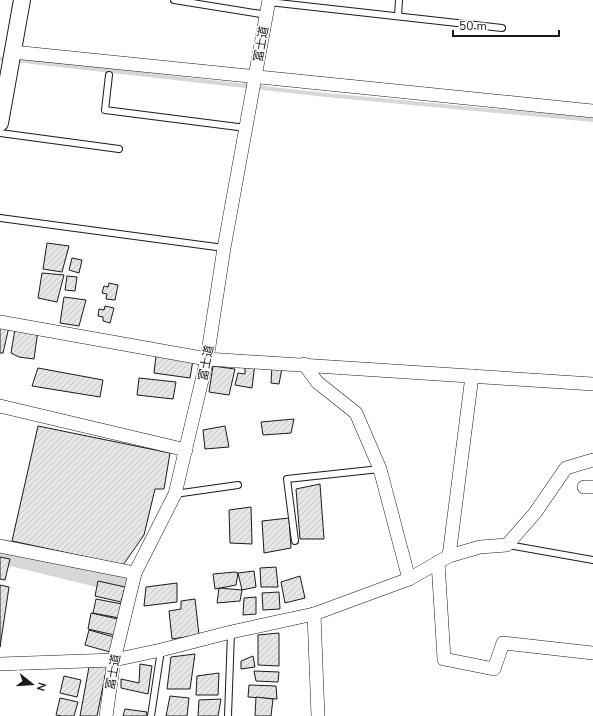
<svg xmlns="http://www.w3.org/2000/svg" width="593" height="716" viewBox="0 0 593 716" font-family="'Nunito Sans','Noto Sans JP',sans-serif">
	<defs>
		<pattern id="building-hatch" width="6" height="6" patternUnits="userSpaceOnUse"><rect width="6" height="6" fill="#e6e6e6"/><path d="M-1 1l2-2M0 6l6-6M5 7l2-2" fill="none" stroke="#c5c5c5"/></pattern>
	</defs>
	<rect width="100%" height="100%" fill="#fff"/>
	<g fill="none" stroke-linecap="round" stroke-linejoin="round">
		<!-- stream -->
		<g stroke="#d7d7d7" stroke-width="4">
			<polyline points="0,59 8,59"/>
			<polyline points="15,60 326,95 593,120"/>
		</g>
		<!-- river -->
		<polyline stroke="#d7d7d7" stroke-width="25" points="6,552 121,580"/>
	</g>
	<!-- building -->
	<g fill="url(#building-hatch)" stroke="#1a1a1a">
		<polygon points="47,243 69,246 62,272 43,269"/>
		<polygon points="72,258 82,260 79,273 69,270"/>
		<polygon points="42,273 64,275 57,302 38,298"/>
		<polygon points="67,276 77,277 75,291 65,290"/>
		<polygon points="109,283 118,285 115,300 106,299 107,294 102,293 104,286 108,287"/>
		<polygon points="64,297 86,300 79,326 60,323"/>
		<polygon points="105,306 114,308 110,323 103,321 103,317 98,316 99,309 104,310"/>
		<polygon points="0,326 9,327 3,353 0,353"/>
		<polygon points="15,329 38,330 34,359 19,357 11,353"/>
		<polygon points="156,356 193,360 190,378 154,373"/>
		<polygon points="245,363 255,363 252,388 235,385 238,373 245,374"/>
		<polygon points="213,366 235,369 229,395 209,392"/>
		<polygon points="272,366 282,368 279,384 271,383"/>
		<polygon points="38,368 103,380 100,397 32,386"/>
		<polygon points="139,378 176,382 173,399 137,395"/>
		<polygon points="294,419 291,433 263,435 261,422"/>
		<polygon points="38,426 170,453 164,489 155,489 144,535 123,565 12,541"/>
		<polygon points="225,426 229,447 205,449 203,430"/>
		<polygon points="320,484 324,539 300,539 296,489"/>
		<polygon points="251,507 252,544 230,543 229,510"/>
		<polygon points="289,518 291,548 264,553 262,521"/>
		<polygon points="0,557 10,559 5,580 0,579"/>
		<polygon points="276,567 278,587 261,587 260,568"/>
		<polygon points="254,571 256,587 242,590 238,573"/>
		<polygon points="235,572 238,573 236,585 215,589 213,574"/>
		<polygon points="300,576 305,598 285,603 281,582"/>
		<polygon points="98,581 125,587 121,602 95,596"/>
		<polygon points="177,583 177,602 144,606 146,587"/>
		<polygon points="0,585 9,587 0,647"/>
		<polygon points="219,588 242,590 240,601 217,603"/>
		<polygon points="279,592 280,609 263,610 262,593"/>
		<polygon points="256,597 256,614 243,615 244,598"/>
		<polygon points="96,599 122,604 119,618 93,613"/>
		<polygon points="195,599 199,635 172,639 169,611 181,609 181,601"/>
		<polygon points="91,613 118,619 114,635 88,629"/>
		<polygon points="89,630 114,637 110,652 85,645"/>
		<polygon points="279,633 279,666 258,665 258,635"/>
		<polygon points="195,654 190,689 167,689 171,657"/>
		<polygon points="253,656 255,667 241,669 241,661"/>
		<polygon points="140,664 152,666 148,694 121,688 121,679 139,683"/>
		<polygon points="107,666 97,716 80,716 89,667"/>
		<polygon points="254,671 279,672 278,682 256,681"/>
		<polygon points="219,673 218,695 196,695 197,676"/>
		<polygon points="64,676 81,680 77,697 60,693"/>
		<polygon points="249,685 276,686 277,699 248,697"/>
		<polygon points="170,696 189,698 187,716 166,716"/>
		<polygon points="256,697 273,699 271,716 255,716"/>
		<polygon points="60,698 78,702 74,716 62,716 56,715"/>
		<polygon points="221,699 218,716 198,716 199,700"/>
		<polygon points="125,709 147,712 146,716 123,716"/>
	</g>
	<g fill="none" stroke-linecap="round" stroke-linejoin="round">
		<defs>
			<g id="service">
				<polyline points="174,0 267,15"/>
				<polyline points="269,2 502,28"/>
				<polyline points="398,16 399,0"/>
				<polyline points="109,75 105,110 246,128"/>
				<polyline points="0,133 119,149"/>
				<polyline points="0,218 224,248"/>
				<polyline points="175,494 238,485"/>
				<polyline points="295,541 287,479 380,469"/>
				<polyline points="508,545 593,560"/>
				<polyline points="151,716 161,650"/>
				<polyline points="228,716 231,632"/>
			</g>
			<g id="minor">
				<polyline points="13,52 593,111"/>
				<polyline points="0,322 207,359 593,384"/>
				<polyline points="304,364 317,382 356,413 380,469 409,579"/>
				<polyline points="0,406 186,450"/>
				<polyline points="584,487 593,487"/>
				<polyline points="0,546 135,573"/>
				<polyline points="449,556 472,376"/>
				<polyline points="438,562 444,659 494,669 503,643 593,653"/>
				<polyline points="314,614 318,716"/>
				<polyline points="0,664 114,660 161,650 231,632 314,614 409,579 449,556 480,547 507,545 535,513 566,468 593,460"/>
				<polyline points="106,716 114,660 135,573 175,494 207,359 224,248 269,0"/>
			</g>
			<polyline id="tertiary" points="0,123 22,0"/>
		</defs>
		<!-- service casing -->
		<use href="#service" stroke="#1a1a1a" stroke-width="8"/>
		<!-- minor casing -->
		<use href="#minor" stroke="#1a1a1a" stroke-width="14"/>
		<!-- tertiary casing -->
		<use href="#tertiary" stroke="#1a1a1a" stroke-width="18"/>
		<!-- service -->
		<use href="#service" stroke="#fff" stroke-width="6"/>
		<!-- minor -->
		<use href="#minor" stroke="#fff" stroke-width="13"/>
		<!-- tertiary -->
		<use href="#tertiary" stroke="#fff" stroke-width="16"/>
	</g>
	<g text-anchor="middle" stroke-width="3" stroke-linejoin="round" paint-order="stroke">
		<!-- street labels -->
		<g font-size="12" fill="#1a1a1a" stroke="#fff">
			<text transform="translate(261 44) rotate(-80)" y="4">富士道</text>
			<text transform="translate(206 363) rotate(-79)" y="4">富士道</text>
			<text transform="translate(113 672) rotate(-80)" y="4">富士道</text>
		</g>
	</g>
	<!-- north arrow -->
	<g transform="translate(32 684) rotate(107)" stroke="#ffffff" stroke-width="3" paint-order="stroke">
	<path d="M0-3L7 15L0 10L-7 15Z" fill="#1a1a1a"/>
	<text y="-6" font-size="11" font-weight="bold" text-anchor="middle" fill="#1a1a1a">N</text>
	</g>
	<!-- scale -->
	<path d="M453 30v6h106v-6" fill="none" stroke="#1a1a1a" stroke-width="2"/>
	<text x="459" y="30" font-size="12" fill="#1a1a1a" stroke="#ffffff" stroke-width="3" paint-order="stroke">50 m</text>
</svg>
